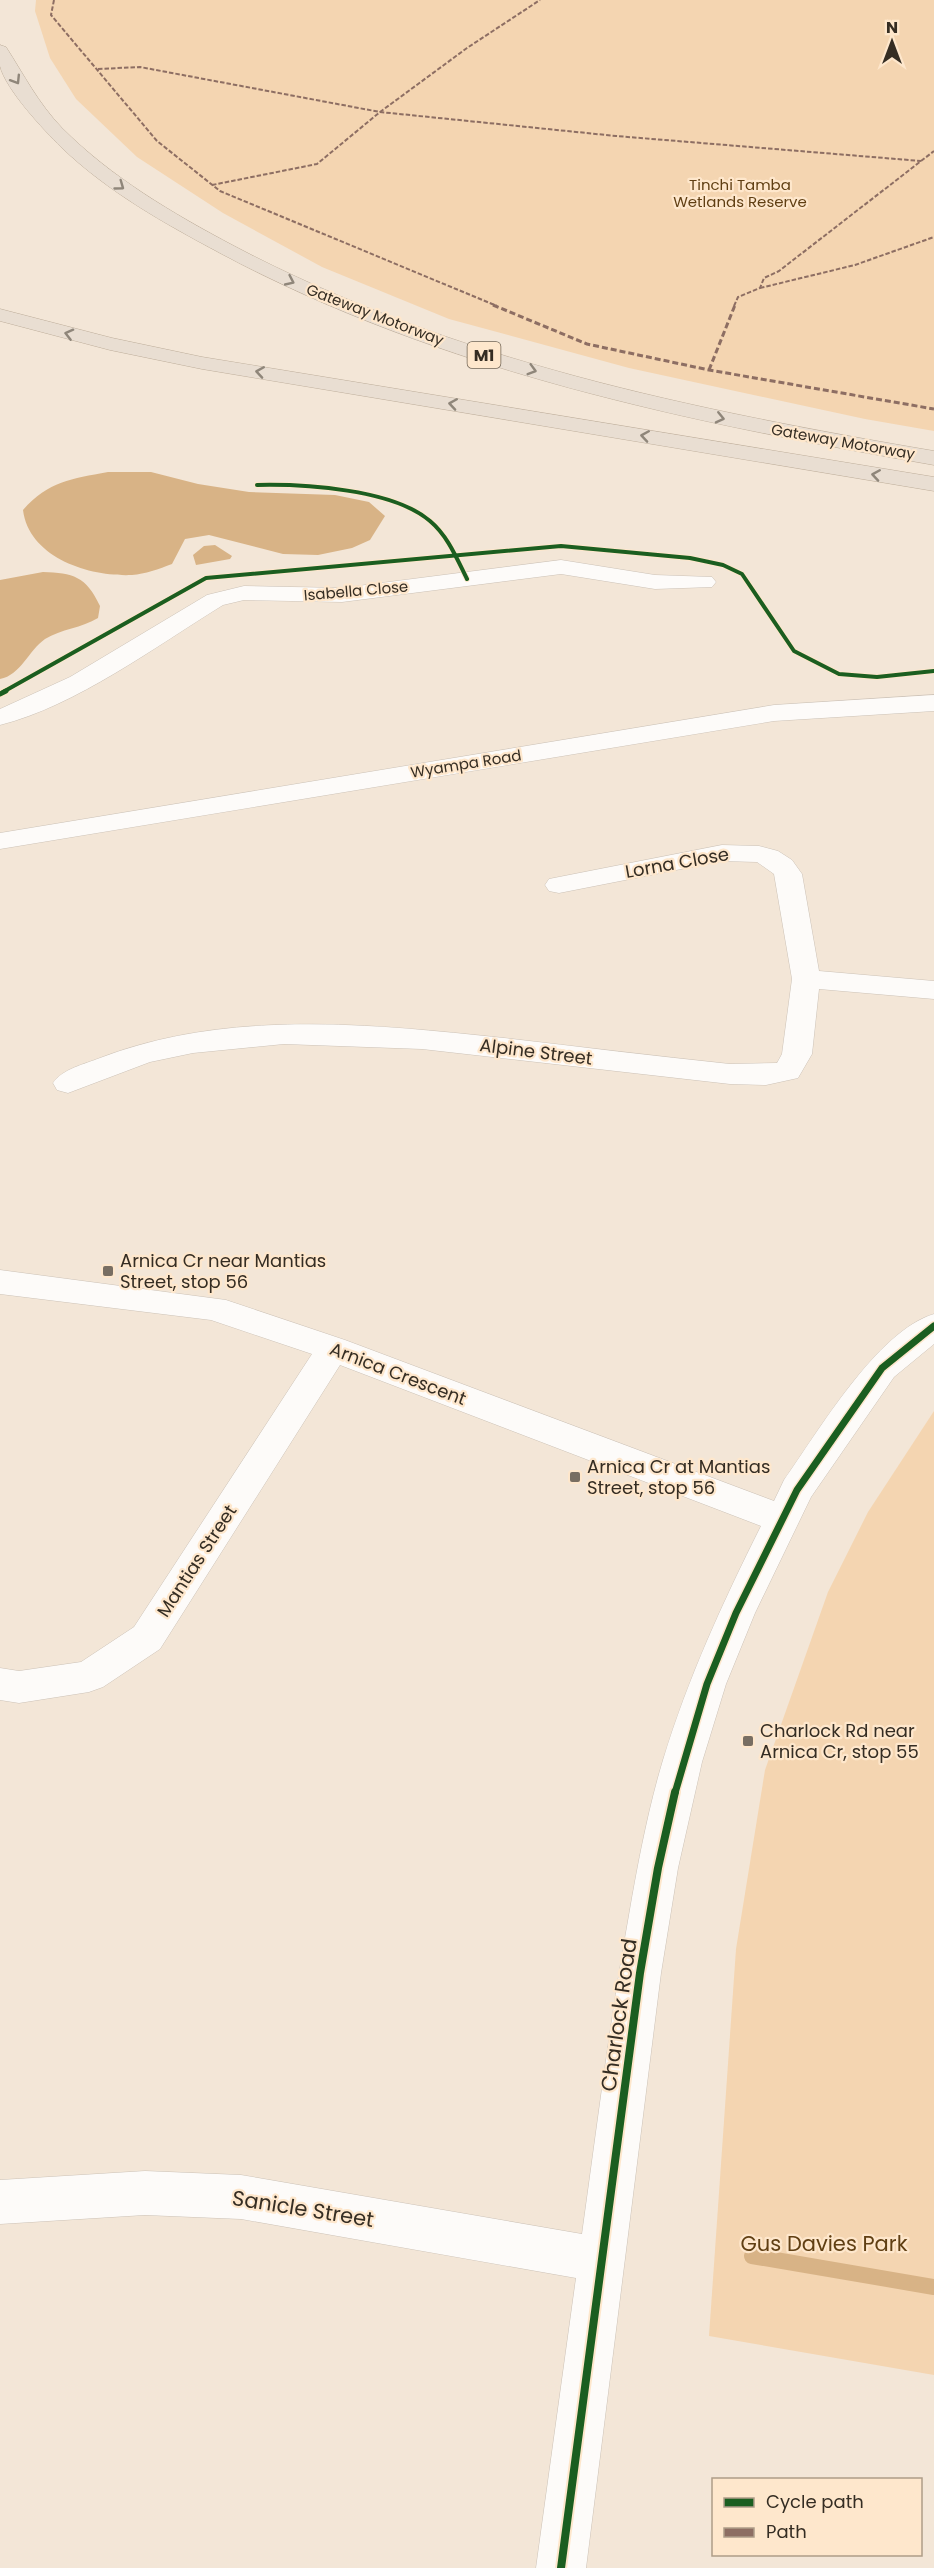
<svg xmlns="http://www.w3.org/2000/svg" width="934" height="2568" viewBox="0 0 934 2568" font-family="Poppins,sans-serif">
	<rect width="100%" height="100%" fill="#f3e6d7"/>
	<!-- green -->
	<g fill="#f4d5b1">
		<polygon points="36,0 934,0 934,431 865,419 629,368 449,319 322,267 223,213 137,157 76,99 50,58 35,11"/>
		<polygon points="934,1411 934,2375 709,2336 736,1949 765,1770 828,1592 868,1512"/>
	</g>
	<!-- water -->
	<g fill="#d8b386">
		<path d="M108 472H151L198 484 249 492 335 495 369 502 385 516 370 540 352 548 318 555 283 554 209 535 185 539 172 564C159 569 145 574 132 575 90 577 29 558 23 510 49 481 71 479 108 472Z"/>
		<polygon points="215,545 232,556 230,559 196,565 193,555 204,546"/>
		<path d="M43 572C73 573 86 576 100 606L98 618C82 628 61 629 45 639 28 651 21 675 0 679V580Z"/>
	</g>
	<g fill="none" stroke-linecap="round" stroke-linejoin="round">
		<!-- stream -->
		<polyline stroke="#d8b386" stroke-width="16" points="752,2256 934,2287"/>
		<defs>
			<g id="minor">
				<path d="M561 560 655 575 712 577 716 582 712 587 655 589 561 574 342 602 244 600 223 605C156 646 76 706 0 725V709L70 677 207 595 244 586 342 588Z"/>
				<polygon points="934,695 934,711 774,721 0,849 0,833 774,705"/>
				<path d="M722 845 759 846 778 851 792 860 802 874 819 971 934 981V999L819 989 812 1054 798 1078 766 1085 730 1084 422 1049 284 1044 193 1053 150 1062 68 1093 57 1090 53 1083C62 1069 85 1064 100 1058 228 1009 371 1024 504 1038 580 1047 655 1056 730 1064L777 1063 782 1054 792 979 774 874 757 862 722 861 559 893 549 891 545 885 549 879 559 877Z"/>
				<path d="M0 1270 226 1300 345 1340 774 1501 784 1480C818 1432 877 1331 934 1314V1344L894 1377 811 1497 755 1613 726 1684 702 1762 678 1868 661 1973 586 2568H536L576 2278 241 2219 145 2215 0 2224V2180L145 2171 241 2175 582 2234C597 2127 610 2021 629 1915 638 1863 648 1810 663 1760 688 1678 723 1602 761 1526L340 1365 160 1649 103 1687 89 1692 19 1703 0 1700V1668L19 1671 81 1662 134 1627 312 1354 211 1320 0 1294Z"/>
			</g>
			<g id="highway">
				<path d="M0 45 6 47C24 75 38 103 62 128 112 178 172 213 234 246 452 361 694 410 934 451V465C689 422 442 372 220 253 164 223 108 192 61 147 44 130 6 90 0 66 0 60 0 52 0 45Z"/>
				<polygon points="0,309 112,338 202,357 934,477 934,491 202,369 110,350 0,321"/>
			</g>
		</defs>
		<!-- minor casing -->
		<use href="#minor" stroke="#ccc2b7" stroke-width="1"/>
		<!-- highway casing -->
		<use href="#highway" stroke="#bdad9a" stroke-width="1"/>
		<!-- minor -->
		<use href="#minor" fill="#fdfbf9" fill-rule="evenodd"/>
		<!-- highway -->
		<use href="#highway" fill="#e9ded2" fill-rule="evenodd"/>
		<!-- quiet-far1 -->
		<g stroke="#8d6e63" stroke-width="2" stroke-dasharray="4.5 2" stroke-linecap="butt">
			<polyline points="54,0 51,15 157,141 220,191 497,306"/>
			<polyline points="98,69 140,67 380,112 616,136 921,161"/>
			<polyline points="212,185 317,164 380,112 467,48 540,0"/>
			<polyline points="760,288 855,265 934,237"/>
			<polyline points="734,306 738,297 760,288 764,278 779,271 934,151"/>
		</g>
		<!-- quiet -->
		<g stroke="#8d6e63" stroke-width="3" stroke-dasharray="6 3" stroke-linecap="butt">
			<polyline points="493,305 587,344 709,370 934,409"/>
			<polyline points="709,370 735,305"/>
		</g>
		<defs>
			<g id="cycleway-far3">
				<path d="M257 485C304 484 393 489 430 521 448 536 457 559 467 579"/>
				<polyline points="3,692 206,578 561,546 690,558 723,565 742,574 794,651 839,674 877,677 934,671"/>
			</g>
			<polyline id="cycleway-far2" points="0,694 6,691"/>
			<polyline id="cycleway-far1" points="675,1793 707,1684 736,1613 797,1490 882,1368 934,1326"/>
			<polyline id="cycleway" points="561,2568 640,1973 658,1868 675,1792"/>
		</defs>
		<!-- cycleway-far3 casing -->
		<use href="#cycleway-far3" stroke="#fee7cc" stroke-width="6"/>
		<!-- cycleway-far2 casing -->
		<use href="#cycleway-far2" stroke="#fee7cc" stroke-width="8"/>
		<!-- cycleway-far1 casing -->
		<use href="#cycleway-far1" stroke="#fee7cc" stroke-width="10"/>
		<!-- cycleway casing -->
		<use href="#cycleway" stroke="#fee7cc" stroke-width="12"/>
		<!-- cycleway-far3 -->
		<use href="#cycleway-far3" stroke="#1b5e20" stroke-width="4"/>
		<!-- cycleway-far2 -->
		<use href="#cycleway-far2" stroke="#1b5e20" stroke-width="5"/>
		<!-- cycleway-far1 -->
		<use href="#cycleway-far1" stroke="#1b5e20" stroke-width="7"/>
		<!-- cycleway -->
		<use href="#cycleway" stroke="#1b5e20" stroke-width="8"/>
	</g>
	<!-- one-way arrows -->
	<defs><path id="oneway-chevron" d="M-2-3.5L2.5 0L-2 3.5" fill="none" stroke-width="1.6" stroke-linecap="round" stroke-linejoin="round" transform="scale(1.5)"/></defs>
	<g stroke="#8f867a">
		<use href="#oneway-chevron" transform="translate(16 80) rotate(58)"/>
		<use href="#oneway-chevron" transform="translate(120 186) rotate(36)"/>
		<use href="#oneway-chevron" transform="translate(290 281) rotate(25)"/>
		<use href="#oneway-chevron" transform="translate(69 334) rotate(-166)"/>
		<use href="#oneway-chevron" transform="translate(532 370) rotate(16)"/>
		<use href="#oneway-chevron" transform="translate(260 372) rotate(-171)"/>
		<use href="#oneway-chevron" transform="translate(453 404) rotate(-171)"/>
		<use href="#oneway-chevron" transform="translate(720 418) rotate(13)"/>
		<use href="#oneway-chevron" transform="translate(645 436) rotate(-171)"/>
		<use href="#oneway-chevron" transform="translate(876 475) rotate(-171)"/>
	</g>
	<!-- markers -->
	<g fill="#786e62" stroke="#fee7cc" stroke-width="2">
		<rect x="102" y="1265" width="12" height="12" rx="3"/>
		<rect x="569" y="1471" width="12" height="12" rx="3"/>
		<rect x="742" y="1735" width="12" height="12" rx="3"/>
	</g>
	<g text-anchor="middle" stroke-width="4.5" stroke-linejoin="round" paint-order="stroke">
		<!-- far-park labels -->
		<g font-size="15" fill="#603f13" stroke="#fee7cc">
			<text x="740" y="190">Tinchi Tamba<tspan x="740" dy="17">Wetlands Reserve</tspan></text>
		</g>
		<!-- far-street labels -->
		<g font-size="15" fill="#352d23" stroke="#fee7cc">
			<text transform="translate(375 315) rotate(21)" y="5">Gateway Motorway</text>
			<text transform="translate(843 442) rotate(10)" y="5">Gateway Motorway</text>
			<text transform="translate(356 591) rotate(-5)" y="5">Isabella Close</text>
			<text transform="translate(466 764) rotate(-9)" y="5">Wyampa Road</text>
		</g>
		<!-- shield labels -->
		<rect fill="#fee7cc" stroke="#716556" stroke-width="1.5" x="467.5" y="342" width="33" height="26" rx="4.5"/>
		<g font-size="16" font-weight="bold" fill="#352d23">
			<text x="484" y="361">M1</text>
		</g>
		<!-- street labels -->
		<g font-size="18" fill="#352d23" stroke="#fee7cc">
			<text transform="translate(677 863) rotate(-10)" y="6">Lorna Close</text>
			<text transform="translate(536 1052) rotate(7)" y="6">Alpine Street</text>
			<text transform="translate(398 1374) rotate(21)" y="6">Arnica Crescent</text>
			<text transform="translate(197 1561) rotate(-57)" y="6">Mantias Street</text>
		</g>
		<!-- poi labels -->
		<g font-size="18" fill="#352d23" stroke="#fee7cc" text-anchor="start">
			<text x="120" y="1267">Arnica Cr near Mantias<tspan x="120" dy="21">Street, stop 56</tspan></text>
			<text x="587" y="1473">Arnica Cr at Mantias<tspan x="587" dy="21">Street, stop 56</tspan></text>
			<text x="760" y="1737">Charlock Rd near<tspan x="760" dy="21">Arnica Cr, stop 55</tspan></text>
		</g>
		<!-- near-street labels -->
		<g font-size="21" fill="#352d23" stroke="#fee7cc">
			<text transform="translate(619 2015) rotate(-82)" y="7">Charlock Road</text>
			<text transform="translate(303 2209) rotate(9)" y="7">Sanicle Street</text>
		</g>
		<!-- near-park labels -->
		<g font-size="21" fill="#603f13" stroke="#fee7cc">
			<text x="824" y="2251">Gus Davies Park</text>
		</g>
	</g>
	<!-- legend -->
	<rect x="712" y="2478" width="210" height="78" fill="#fee7cc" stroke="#ae9d88" stroke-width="1.5"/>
	<rect x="724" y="2498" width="30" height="9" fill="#1b5e20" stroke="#ae9d88" stroke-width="1.5"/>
	<text x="766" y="2508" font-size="18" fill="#352d23">Cycle path</text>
	<rect x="724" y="2528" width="30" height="9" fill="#8d6e63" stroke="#ae9d88" stroke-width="1.5"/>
	<text x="766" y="2538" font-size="18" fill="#352d23">Path</text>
	<!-- north arrow -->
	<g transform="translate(892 42)" stroke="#fee7cc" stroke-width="4.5" paint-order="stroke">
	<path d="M0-4.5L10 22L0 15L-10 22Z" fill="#352d23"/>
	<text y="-9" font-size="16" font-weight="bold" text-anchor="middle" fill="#352d23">N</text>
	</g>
</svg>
